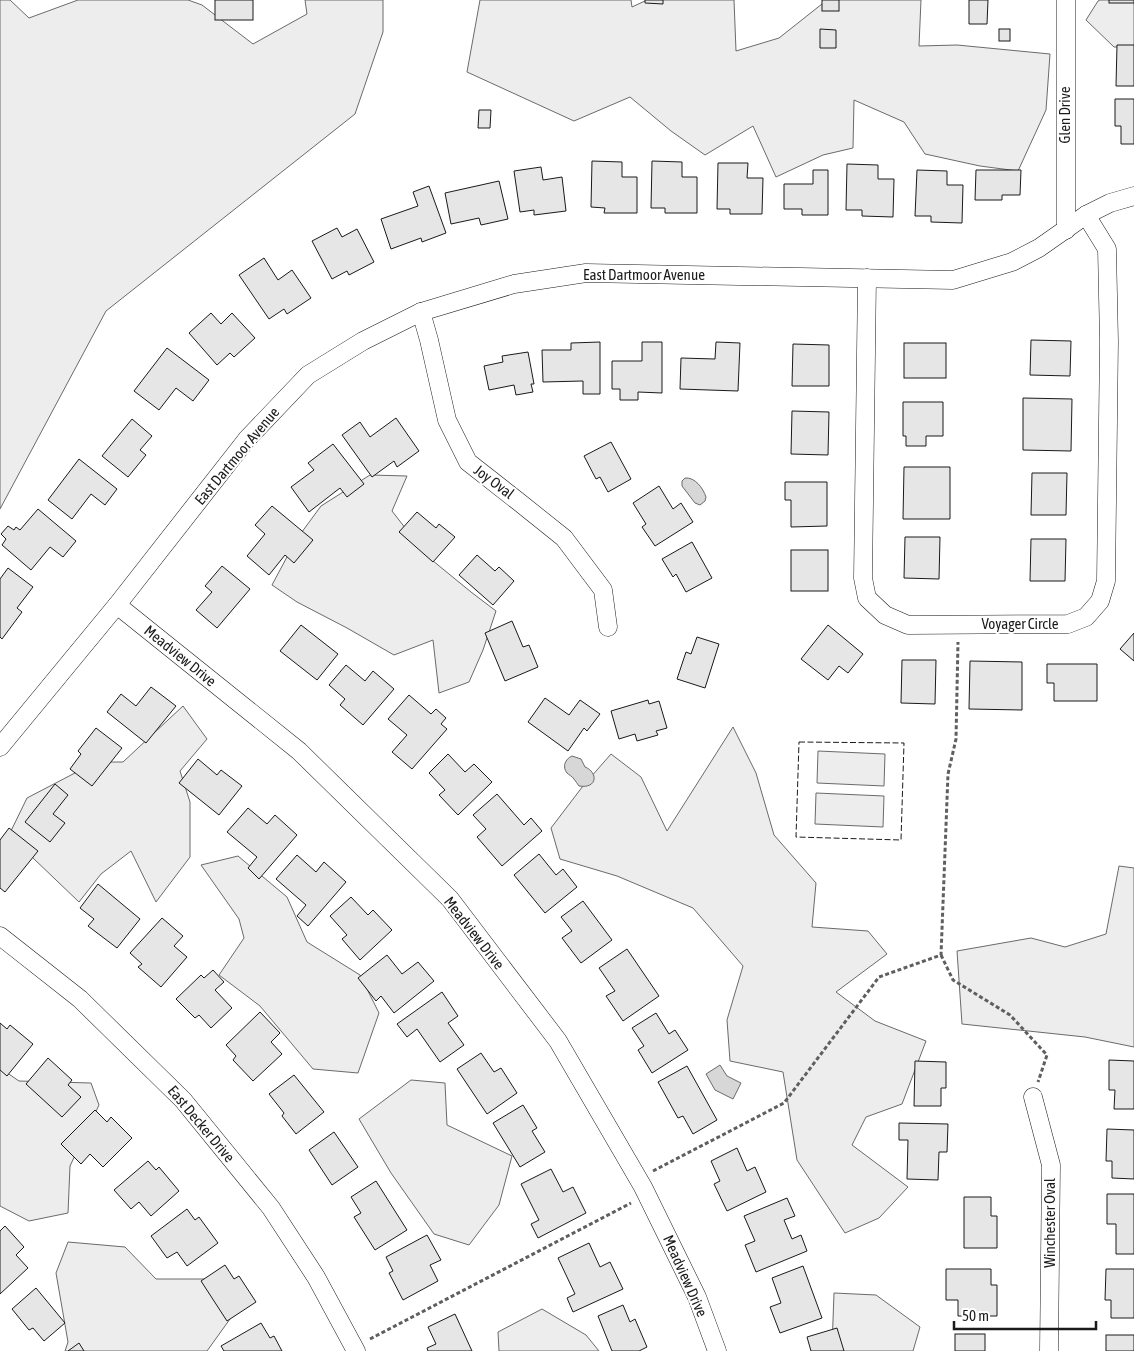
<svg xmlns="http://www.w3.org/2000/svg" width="1134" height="1351" viewBox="0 0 1134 1351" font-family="'Asap Condensed',sans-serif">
	<rect width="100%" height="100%" fill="#fff"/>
	<!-- built -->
	<g fill="#ededed" stroke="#6a6a6a">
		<polygon points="0,0 10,0 29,18 78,0 188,0 202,5 253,44 307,14 305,0 383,0 383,32 355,114 106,311 0,509"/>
		<polygon points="480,0 631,0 632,7 647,0 734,0 736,51 779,38 827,0 921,0 919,46 957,45 1050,54 1046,110 1018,171 980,166 925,154 904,122 854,100 853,148 823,155 776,177 753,126 705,155 671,131 630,97 574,121 467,72"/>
		<polygon points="1100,0 1134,0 1134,47 1114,47 1086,20 1098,1"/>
		<polygon points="370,475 407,476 392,511 427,556 471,592 496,611 483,650 469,682 439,693 433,640 394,655 347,628 297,602 272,585 296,540 321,506"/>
		<polygon points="183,706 207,739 180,771 190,802 190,857 156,902 131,851 101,874 79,902 9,835 27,798 96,762 123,762"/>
		<polygon points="733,727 756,773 774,835 816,883 812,927 868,931 887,954 836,992 875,1021 926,1041 902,1104 866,1117 852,1145 908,1187 879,1218 845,1233 797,1160 783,1072 730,1061 727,1020 743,966 693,908 617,876 560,859 551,828 583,786 611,754 641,777 667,831"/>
		<polygon points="818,751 885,754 884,786 817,783"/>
		<polygon points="816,793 884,796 883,827 815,824"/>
		<polygon points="238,856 287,897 307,942 360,975 379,1013 358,1073 313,1069 260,1006 219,975 244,938 239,919 201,865"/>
		<polygon points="1119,866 1134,868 1134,1047 1085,1037 962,1024 957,951 1031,938 1065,947 1106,934"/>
		<polygon points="0,1068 19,1081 91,1083 99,1105 70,1166 68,1213 29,1221 0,1206"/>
		<polygon points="411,1080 445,1083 447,1125 512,1156 499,1205 469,1245 434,1234 391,1173 359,1119"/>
		<polygon points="68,1242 125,1247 156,1279 210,1279 230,1319 207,1351 65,1351 68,1342 56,1273"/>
		<polygon points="834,1293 876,1295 920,1327 913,1351 836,1351 832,1348"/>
		<polygon points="542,1309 586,1335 599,1351 499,1351 498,1332"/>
	</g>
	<!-- water -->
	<g fill="#d7d7d7" stroke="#6a6a6a">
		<path d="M685 478C695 477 703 488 706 497L705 501 700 505 695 503 682 486V481Z"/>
		<path d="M572 756 581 759 585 767C598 772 598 789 579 786 577 784 576 781 574 779 572 776 569 775 567 773 562 767 565 759 572 756Z"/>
		<polygon points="720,1065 727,1076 741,1083 733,1099 715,1090 706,1074"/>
	</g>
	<!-- building -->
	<g fill="#e6e6e6" stroke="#1a1a1a">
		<rect x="215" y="0" width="38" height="20"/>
		<polygon points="645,0 663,0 663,4 645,3"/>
		<rect x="822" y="0" width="17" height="11"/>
		<polygon points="969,0 988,0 987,24 969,24"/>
		<rect x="1109" y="0" width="25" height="3"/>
		<polygon points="820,29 836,30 836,48 820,48"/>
		<rect x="999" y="29" width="11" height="12"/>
		<polygon points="1117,45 1134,45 1134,86 1116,86"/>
		<polygon points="1115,99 1134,99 1134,144 1121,144 1121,126 1115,126"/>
		<polygon points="479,110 491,110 490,128 478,128"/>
		<polygon points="592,161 622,162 622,177 637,177 637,213 604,213 605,208 591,207"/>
		<polygon points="652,161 682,162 682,177 697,177 697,213 665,213 665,208 651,208"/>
		<polygon points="718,163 748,163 747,178 763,178 762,214 730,214 730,209 717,209"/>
		<polygon points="847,164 878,165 878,179 894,179 893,217 862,216 862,210 846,210"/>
		<polygon points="541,167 543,180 562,177 566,211 534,215 534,210 520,212 514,171"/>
		<polygon points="813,170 828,170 828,215 802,215 802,209 784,209 784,184 813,184"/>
		<polygon points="917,170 947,171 947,185 963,185 962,223 931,222 931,216 915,216"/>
		<polygon points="976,170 1021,170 1020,195 1002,195 1002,200 975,200"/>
		<polygon points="499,181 508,219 481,225 479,218 451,224 445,193"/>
		<polygon points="429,186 446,233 422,242 421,238 391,249 381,219 418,206 413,192"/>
		<polygon points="337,228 342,237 357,229 374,262 349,275 347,271 332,279 312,241"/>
		<polygon points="264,258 278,280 292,270 311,298 287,314 284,309 269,319 239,275"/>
		<polygon points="211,313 221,324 232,313 255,338 234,357 230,353 217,365 189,333"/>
		<polygon points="1031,340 1071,341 1070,376 1030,375"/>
		<polygon points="600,342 600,394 583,394 583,381 543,382 542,350 571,350 571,343"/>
		<polygon points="642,342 662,342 662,393 638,392 638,400 620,400 620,389 612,389 612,361 642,361"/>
		<polygon points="716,342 740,343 738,391 680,389 681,358 715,359"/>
		<rect x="904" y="343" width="42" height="35"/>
		<polygon points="793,344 829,345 829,386 792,386"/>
		<polygon points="167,348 209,380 193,401 176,388 159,410 134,391"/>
		<polygon points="528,352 534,384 531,384 533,392 516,395 514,385 489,390 484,366 503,362 502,356"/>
		<polygon points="1023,398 1072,399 1071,451 1023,450"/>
		<polygon points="903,402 943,402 943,436 926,436 926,446 906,446 906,436 903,436"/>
		<polygon points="792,411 829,412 828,455 791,454"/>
		<polygon points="396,418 419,451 397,467 394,461 372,477 342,435 360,422 370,437"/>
		<polygon points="132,419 152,436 140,450 146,455 128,477 102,456"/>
		<polygon points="611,442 631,479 608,492 600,477 596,479 584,456"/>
		<polygon points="333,444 364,484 347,497 340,488 309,512 291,487 314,470 308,463"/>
		<polygon points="79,459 117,489 105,505 91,494 72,519 48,500"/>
		<polygon points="904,467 950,467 950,519 903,519"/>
		<polygon points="1032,473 1067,473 1066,515 1031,515"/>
		<polygon points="785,482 827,482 827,526 791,527 791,500 785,500"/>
		<polygon points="659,486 673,509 681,503 693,522 655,546 642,527 646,524 633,503"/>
		<polygon points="272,506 313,540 294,563 285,555 269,575 247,556 265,534 255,525"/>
		<polygon points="38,509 76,541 63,557 50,547 31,570 2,545 6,539 1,534 8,526 14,530 16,527 20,530"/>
		<polygon points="417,512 436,528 439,524 455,537 433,562 399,532"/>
		<polygon points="905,537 940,537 939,579 904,578"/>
		<polygon points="1031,539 1066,539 1065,581 1030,581"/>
		<polygon points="692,542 712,578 686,592 676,574 673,577 662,559"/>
		<rect x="791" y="550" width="37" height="41"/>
		<polygon points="477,555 495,571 499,567 514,581 493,605 459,575"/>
		<polygon points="222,566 250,589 217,628 196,610 212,592 205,586"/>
		<polygon points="8,568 33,587 17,608 22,612 2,639 0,637 0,579"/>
		<polygon points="512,621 523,647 529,645 538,667 505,681 485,633"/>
		<polygon points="301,625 338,654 317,680 280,651"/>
		<polygon points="828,625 863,654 848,673 839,666 828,680 801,659"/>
		<polygon points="1134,633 1134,661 1120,649"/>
		<polygon points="697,637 719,644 705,688 677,679 686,652 691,654"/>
		<polygon points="902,660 936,660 935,704 901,703"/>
		<polygon points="970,661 1022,662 1022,710 969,709"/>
		<polygon points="1047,664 1097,664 1097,701 1054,701 1054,683 1047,683"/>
		<polygon points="346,665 365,681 373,671 394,689 363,725 340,705 345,699 329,685"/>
		<polygon points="151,687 176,706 146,743 107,712 121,694 136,706"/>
		<polygon points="409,695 431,714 436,709 446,718 441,724 447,729 412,769 392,752 407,735 388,719"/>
		<polygon points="545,698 569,715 580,700 600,714 587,731 584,728 568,751 528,722"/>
		<polygon points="648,700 649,704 659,701 667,728 656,731 658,735 637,741 635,734 619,739 611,711"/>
		<polygon points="96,728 122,748 92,786 70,769 81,754 78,751"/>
		<polygon points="448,754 465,772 474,764 492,782 458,815 439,795 445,790 429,773"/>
		<polygon points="198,759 217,775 221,770 242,786 219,815 179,783"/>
		<polygon points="55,784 68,795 53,814 65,823 50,842 25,822"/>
		<polygon points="497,794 524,825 531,818 542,831 502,866 477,837 486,829 473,815"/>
		<polygon points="248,808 267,824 275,815 297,835 259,879 248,868 257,857 227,832"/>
		<polygon points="9,828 38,851 5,892 0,888 0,840"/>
		<polygon points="539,854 556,875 563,869 577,887 545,913 514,875"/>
		<polygon points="297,855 316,872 324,862 346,882 308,926 297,916 306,905 276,879"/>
		<polygon points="98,884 140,919 117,948 88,926 94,919 80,908"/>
		<polygon points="351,897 368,915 373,910 392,930 360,960 342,939 347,935 330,916"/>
		<polygon points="583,901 612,940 581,963 562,938 572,931 561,917"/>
		<polygon points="162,918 183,936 174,946 187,957 161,987 138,967 142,964 130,953"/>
		<polygon points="627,949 659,996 623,1021 606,996 615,991 599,968"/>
		<polygon points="387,955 402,974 418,962 434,981 394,1013 381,996 376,1001 358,978"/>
		<polygon points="213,970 224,982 215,990 232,1008 211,1028 199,1015 195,1018 176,999 201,975 204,978"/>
		<polygon points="442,992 458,1016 448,1023 464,1045 440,1062 417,1029 407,1037 397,1024"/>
		<polygon points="260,1012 280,1033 271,1042 282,1054 253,1081 233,1060 236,1056 226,1045"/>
		<polygon points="656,1013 669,1034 675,1030 688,1050 652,1073 638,1050 644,1046 632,1028"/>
		<polygon points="0,1023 7,1029 10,1025 33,1044 7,1076 0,1070"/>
		<polygon points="481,1053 494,1072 501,1068 517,1093 487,1114 457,1069"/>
		<polygon points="48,1058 72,1080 68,1085 81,1097 62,1117 26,1084"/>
		<polygon points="1109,1060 1134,1061 1134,1109 1114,1109 1115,1090 1109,1090"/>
		<polygon points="915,1061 946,1062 946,1088 941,1088 941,1106 914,1106"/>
		<polygon points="687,1066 717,1120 693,1134 683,1116 678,1118 658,1082"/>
		<polygon points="294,1075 324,1112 296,1134 282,1116 284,1113 269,1094"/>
		<polygon points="523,1105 537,1128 532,1131 545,1152 520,1167 493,1123"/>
		<polygon points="95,1110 107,1122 111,1117 132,1138 103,1167 90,1154 81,1164 61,1144"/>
		<polygon points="899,1123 948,1124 947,1152 939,1152 938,1180 907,1179 908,1140 899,1140"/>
		<polygon points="1107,1129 1134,1130 1134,1179 1112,1178 1112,1161 1106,1161"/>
		<polygon points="334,1132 358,1167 332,1185 309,1150"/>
		<polygon points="737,1148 747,1171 755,1167 766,1192 727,1211 714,1184 720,1181 711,1161"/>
		<polygon points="148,1161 156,1170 159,1167 179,1191 151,1216 139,1202 131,1209 114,1190"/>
		<polygon points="551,1169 563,1192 573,1187 586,1213 538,1238 531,1224 539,1220 521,1184"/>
		<polygon points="376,1181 407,1230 375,1250 354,1217 361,1213 351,1197"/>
		<polygon points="1107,1194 1134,1194 1134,1254 1116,1254 1116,1224 1107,1224"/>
		<polygon points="964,1197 991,1197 991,1216 997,1216 997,1248 964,1248"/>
		<polygon points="787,1198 795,1216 784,1220 792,1239 801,1235 807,1251 756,1272 745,1245 755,1241 744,1216"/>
		<polygon points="187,1209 195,1220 199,1217 218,1243 187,1266 177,1252 167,1258 151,1236"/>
		<polygon points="5,1226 24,1247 16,1255 28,1268 0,1294 0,1231"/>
		<polygon points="427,1235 441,1260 430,1265 438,1281 403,1300 389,1273 393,1271 386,1257"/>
		<polygon points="589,1243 600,1267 610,1262 623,1289 573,1312 567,1298 575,1294 558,1258"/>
		<polygon points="225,1265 234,1279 239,1276 256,1302 227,1321 201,1281"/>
		<polygon points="803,1266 822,1318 780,1333 770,1307 781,1303 772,1278"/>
		<polygon points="946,1269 991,1269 991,1285 997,1285 997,1316 958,1316 958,1300 946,1300"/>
		<polygon points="1106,1269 1134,1269 1134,1318 1111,1318 1111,1300 1105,1300"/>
		<polygon points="36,1288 65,1323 44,1341 33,1328 29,1330 12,1309"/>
		<polygon points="623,1305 630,1322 635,1319 647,1347 639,1351 612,1351 598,1316"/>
		<polygon points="455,1314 472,1351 428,1351 427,1348 436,1344 428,1327"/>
		<polygon points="261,1323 270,1338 274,1336 282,1351 224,1351 221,1346"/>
		<polygon points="837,1328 844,1351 811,1351 807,1337"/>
		<rect x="955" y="1334" width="30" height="17"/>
		<rect x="1106" y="1335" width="28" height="16"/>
		<polygon points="79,1343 84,1351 68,1351"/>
	</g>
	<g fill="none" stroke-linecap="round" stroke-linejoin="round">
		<defs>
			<g id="street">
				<polyline points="1066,230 1066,0"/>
				<polyline points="867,278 863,578 867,598 885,615 908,625 1068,624 1086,617 1100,601 1106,581 1109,341 1107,249 1086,215"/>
				<polyline points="421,312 429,340 447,420 468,462 519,502 564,538 603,590 608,627"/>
				<polyline points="117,605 299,751 450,899 558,1041 643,1187 697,1297 717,1351"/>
				<polyline points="0,747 117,605 247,439 308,375 363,341 421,312 514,284 586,273 953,280 1012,262 1039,248 1086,215 1110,203 1134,196"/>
				<polyline points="0,936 80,999 183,1100 271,1208 316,1277 356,1351"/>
				<polyline points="1033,1097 1051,1165 1049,1351"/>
			</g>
		</defs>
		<!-- street casing -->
		<use href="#street" stroke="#1a1a1a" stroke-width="19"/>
		<!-- path -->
		<g stroke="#5f5f5f" stroke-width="3" stroke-dasharray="4 2.5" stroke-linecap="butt">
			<polyline points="941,955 953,980 1010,1015 1047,1055 1038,1082"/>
			<polyline points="653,1171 784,1103 879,977 941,955 948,774 956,739 958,642"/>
			<polyline points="370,1339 631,1203"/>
		</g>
		<!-- street -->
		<use href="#street" stroke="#fff" stroke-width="18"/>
		<!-- fence -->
		<polygon stroke="#1a1a1a" stroke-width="1" stroke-dasharray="6 2.5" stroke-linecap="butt" points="799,742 904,743 901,840 796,837"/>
	</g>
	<g text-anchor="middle" stroke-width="4" stroke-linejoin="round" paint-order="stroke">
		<!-- street labels -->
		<g font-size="15" fill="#1a1a1a" stroke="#fff">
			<text transform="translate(1065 115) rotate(-90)" y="5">Glen Drive</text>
			<text x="644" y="280">East Dartmoor Avenue</text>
			<text transform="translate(237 456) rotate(-50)" y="5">East Dartmoor Avenue</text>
			<text transform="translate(494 482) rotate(37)" y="5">Joy Oval</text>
			<text x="1020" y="629">Voyager Circle</text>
			<text transform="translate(180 656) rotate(39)" y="5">Meadview Drive</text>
			<text transform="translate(474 933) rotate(52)" y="5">Meadview Drive</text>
			<text transform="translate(201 1124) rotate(50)" y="5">East Decker Drive</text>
			<text transform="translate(1050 1223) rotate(-90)" y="5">Winchester Oval</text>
			<text transform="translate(685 1276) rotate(66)" y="5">Meadview Drive</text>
		</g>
	</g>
	<!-- scale -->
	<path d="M954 1321v8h142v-8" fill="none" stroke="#1a1a1a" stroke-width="2.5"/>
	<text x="962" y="1321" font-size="15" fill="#1a1a1a" stroke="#ffffff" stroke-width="4" paint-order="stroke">50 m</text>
</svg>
